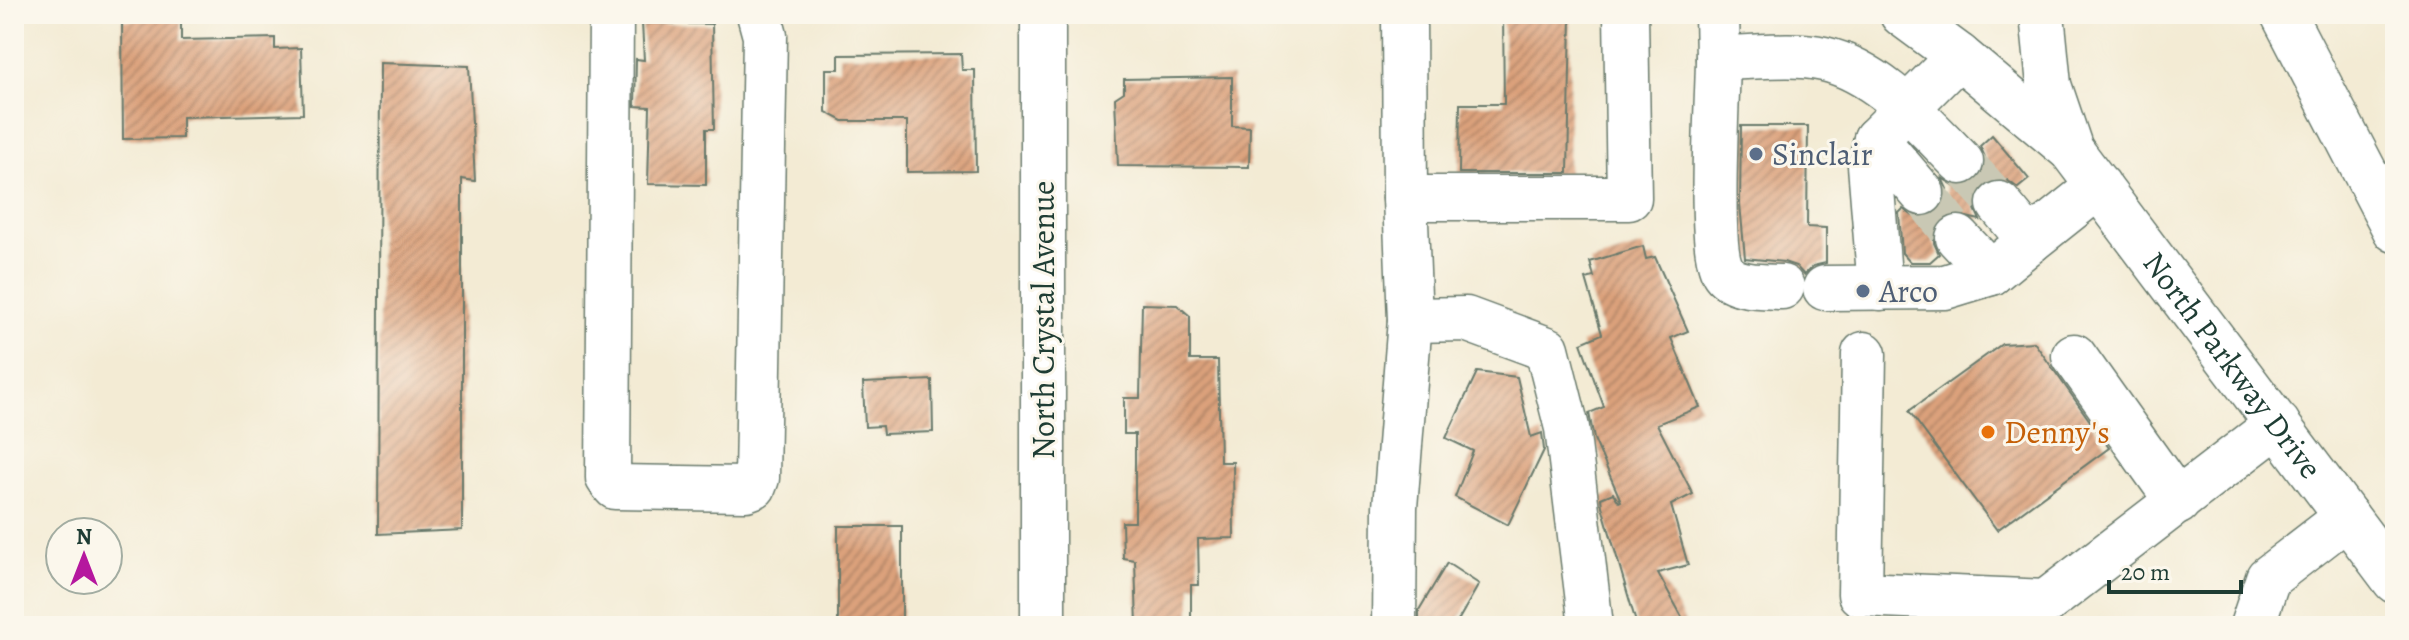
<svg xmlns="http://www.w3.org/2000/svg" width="2409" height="640" viewBox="0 0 2409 640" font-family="Alegreya,serif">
	<defs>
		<pattern id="building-hatch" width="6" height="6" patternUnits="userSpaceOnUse" patternTransform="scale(2)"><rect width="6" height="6" fill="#dba17b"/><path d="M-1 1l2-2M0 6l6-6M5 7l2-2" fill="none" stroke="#b18466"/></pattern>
	</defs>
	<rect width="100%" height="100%" fill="#fbf7ec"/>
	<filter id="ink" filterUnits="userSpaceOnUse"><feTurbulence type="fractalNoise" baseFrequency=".0125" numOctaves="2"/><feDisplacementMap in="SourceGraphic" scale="16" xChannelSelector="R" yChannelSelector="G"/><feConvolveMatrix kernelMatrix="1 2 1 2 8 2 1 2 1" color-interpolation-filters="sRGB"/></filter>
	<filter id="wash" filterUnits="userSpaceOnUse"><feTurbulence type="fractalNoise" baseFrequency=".006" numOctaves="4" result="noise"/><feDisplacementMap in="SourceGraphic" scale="32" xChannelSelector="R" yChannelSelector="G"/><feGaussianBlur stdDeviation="1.8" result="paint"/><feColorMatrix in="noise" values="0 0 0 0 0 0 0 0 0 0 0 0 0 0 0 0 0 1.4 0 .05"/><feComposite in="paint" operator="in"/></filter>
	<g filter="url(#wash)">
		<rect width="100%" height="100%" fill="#f3ebd4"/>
		<g id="blocks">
			<!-- building -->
			<g fill="url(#building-hatch)">
				<polygon points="1503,14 1571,14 1568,173 1459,173 1460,104 1504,104"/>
				<polygon points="181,19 181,40 275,38 275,49 301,48 303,114 182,117 182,138 123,139 122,20"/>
				<polygon points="642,23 712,24 714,129 706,129 706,185 648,184 650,107 635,106 636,59 644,60"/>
				<polygon points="961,54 962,70 975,70 976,171 907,172 907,121 843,121 826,112 826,69 839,69 839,55"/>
				<polygon points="380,63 469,66 475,181 462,179 462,530 378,534"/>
				<polygon points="1232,77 1232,126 1250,127 1249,167 1118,166 1115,98 1124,92 1124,79"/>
				<polygon points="1741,126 1808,126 1807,227 1826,228 1826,263 1813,266 1804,275 1796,266 1784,262 1745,258 1740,204"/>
				<polygon points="1992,135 2029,179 2018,188 2007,180 1995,179 1984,184 1975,196 1975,209 1980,220 1953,214 1941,219 1934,232 1934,243 1939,254 1930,262 1910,262 1902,253 1899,213 1903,209 1913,216 1926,218 1938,212 1946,201 1947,189 1942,178 1955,186 1968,186 1978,180 1985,168 1985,157 1980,146"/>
				<polygon points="1643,246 1646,259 1655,257 1688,331 1671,338 1700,407 1657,424 1693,494 1671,505 1688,565 1658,573 1687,626 1637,626 1602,506 1601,498 1613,493 1619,502 1621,501 1594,439 1589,413 1604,407 1581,343 1602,334 1586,279 1594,277 1590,262"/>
				<polygon points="1142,304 1177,305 1190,316 1190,360 1218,360 1220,462 1233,462 1234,538 1198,539 1199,585 1191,585 1191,626 1137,626 1135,560 1123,558 1122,522 1135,522 1135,434 1124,434 1124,398 1140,398"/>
				<polygon points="2034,342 2109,448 1997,530 1909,411 2002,344"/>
				<polygon points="1477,372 1517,377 1531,437 1542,433 1544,450 1508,525 1455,497 1473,451 1446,438"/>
				<polygon points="932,380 933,432 883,434 882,426 865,427 863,383"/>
				<rect x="838" y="526" width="64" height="100"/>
				<polygon points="1447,563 1479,584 1455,626 1419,626 1419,610"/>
			</g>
		</g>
	</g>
	<g filter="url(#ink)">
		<use href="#blocks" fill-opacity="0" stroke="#697a6c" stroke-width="2"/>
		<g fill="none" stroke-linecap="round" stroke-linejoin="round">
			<!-- minor-tunnel -->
			<g stroke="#c9c8b4" stroke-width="44" stroke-dasharray="44 22" stroke-linecap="butt">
				<polyline points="1961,162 1999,204"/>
				<polyline points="1922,193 1958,238"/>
			</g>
			<defs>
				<g id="minor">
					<polyline points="611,14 608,478 615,487 746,489 754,486 757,478 765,36 759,14"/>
					<polyline points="1043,14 1043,626"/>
					<polyline points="1717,14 1718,58"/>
					<path id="s1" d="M1902 14 1959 56 2071 150 2395 581"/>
					<polyline points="2042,14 2049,85 2071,150"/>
					<polyline points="1876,139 1922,193"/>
					<polyline points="1405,198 1629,198 1626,14"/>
					<polyline points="1958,238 1991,273"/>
					<polyline points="2030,241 2099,186"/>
					<path d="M1782 287C1766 286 1735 288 1724 273 1707 249 1718 96 1718 58 1751 58 1791 52 1824 59 1880 72 1922 123 1961 162"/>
					<polyline points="1825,288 1945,287 1991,273 2030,241 1999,204"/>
					<polyline points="1880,288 1870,165 1876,139 1959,56"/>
					<polyline points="1410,320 1466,319 1547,349 1567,428 1591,626"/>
					<polyline points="1864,354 1860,594 2046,602 2278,424"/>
					<polyline points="2074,356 2178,502"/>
					<polyline points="1394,626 1395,507 1410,320 1405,198 1404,14"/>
					<polyline points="2252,626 2268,578 2347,517"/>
				</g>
				<polyline id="highway" points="2283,14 2395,230"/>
			</defs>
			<!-- minor casing -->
			<use href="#minor" stroke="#697a6c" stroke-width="47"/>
			<!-- highway casing -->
			<use href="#highway" stroke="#697a6c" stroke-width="47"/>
			<!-- minor -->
			<use href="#minor" stroke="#fff" stroke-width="44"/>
			<!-- highway -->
			<use href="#highway" stroke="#fff" stroke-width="44"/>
		</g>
	</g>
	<!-- markers -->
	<g fill="#5c6f8a" stroke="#fbf7ec" stroke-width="3">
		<circle cx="1756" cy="154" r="8"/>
		<circle cx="1863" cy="291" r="8"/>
	</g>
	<circle fill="#e8710a" stroke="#fbf7ec" stroke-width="3" cx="1988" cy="432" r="8"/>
	<g text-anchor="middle" stroke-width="6" stroke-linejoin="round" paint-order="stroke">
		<!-- service labels -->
		<g font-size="32" fill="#4e5e75" stroke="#fbf7ec" text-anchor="start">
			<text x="1772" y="165">Sinclair</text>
			<text x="1879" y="302">Arco</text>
		</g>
		<!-- street labels -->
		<g font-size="32" fill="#1f3d34" stroke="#fbf7ec">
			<text transform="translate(1043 320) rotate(-90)" y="11">North Crystal Avenue</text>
			<text dy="11" stroke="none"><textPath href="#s1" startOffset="486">North Parkway Drive</textPath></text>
		</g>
		<!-- food labels -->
		<g font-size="32" fill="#c56008" stroke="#fbf7ec" text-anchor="start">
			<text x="2004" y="443">Denny's</text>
		</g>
	</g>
	<!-- margin -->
	<rect width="2409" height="640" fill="none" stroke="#fbf7ec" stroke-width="48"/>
	<!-- north arrow -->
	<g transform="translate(84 556)"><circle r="38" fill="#fbf7ec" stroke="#a3ada2" stroke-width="2"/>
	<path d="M0-6L14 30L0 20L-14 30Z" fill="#b5179e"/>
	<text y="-12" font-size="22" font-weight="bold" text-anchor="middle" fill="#1f3d34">N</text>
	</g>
	<!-- scale -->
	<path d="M2109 580v12h132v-12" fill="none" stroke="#1f3d34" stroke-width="4"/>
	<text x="2121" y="580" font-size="24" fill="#1f3d34" stroke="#fbf7ec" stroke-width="6" paint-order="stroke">20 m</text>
</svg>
